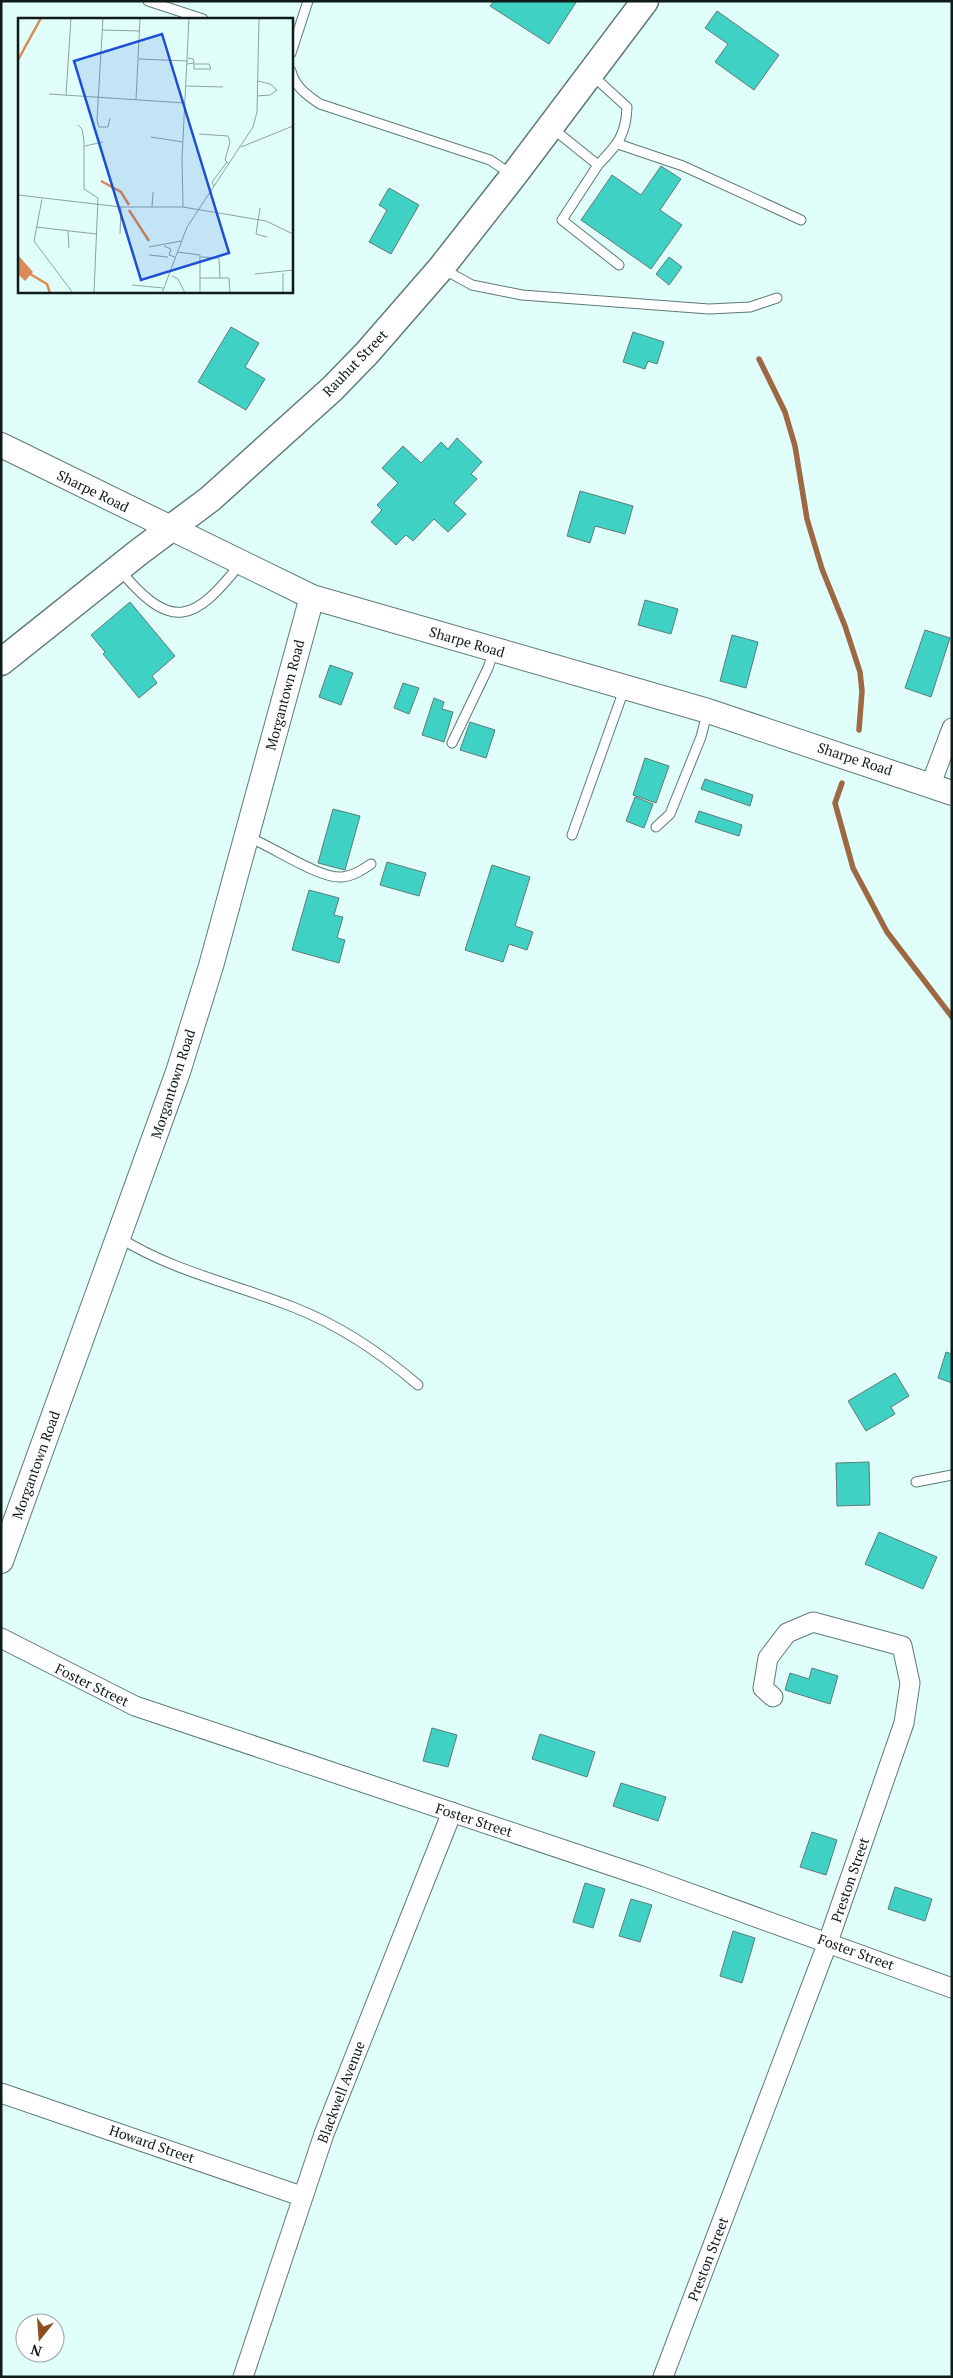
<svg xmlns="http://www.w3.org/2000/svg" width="953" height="2378" viewBox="0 0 953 2378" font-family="'PT Serif',serif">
	<rect width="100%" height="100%" fill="#e0fefa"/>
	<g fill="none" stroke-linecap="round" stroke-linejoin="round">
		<!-- stream -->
		<g stroke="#9e6842" stroke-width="5.5">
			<polyline points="759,359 785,412 795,446 807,519 822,569 845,626 860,672 862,691 859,730"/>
			<polyline points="842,783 835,803 853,868 887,932 952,1017"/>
		</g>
	</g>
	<!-- building -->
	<g fill="#3fd1c4" stroke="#607b77">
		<polygon points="494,1 577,1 549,44 490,6"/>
		<polygon points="717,11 779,55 754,90 715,62 728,44 705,28"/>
		<polygon points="661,166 681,179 660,210 682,225 651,269 581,220 612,175 641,195"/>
		<polygon points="389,188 419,205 391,254 369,242 387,210 379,205"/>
		<polygon points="669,257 682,267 669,285 656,274"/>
		<polygon points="231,327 259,343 245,367 265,379 246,410 198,382"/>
		<polygon points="633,332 664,342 657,364 648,361 645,369 623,362"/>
		<polygon points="457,438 482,462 471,474 477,479 454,503 466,514 448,532 434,519 413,541 406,535 396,545 371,522 382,510 377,505 398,483 382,468 403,446 421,463 441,442 448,449"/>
		<polygon points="580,491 633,506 625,534 595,526 590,543 567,536"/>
		<polygon points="645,600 678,609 671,634 638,625"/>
		<polygon points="130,602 175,656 152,676 157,683 139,698 103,654 105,652 91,635"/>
		<polygon points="925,630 950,638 931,697 905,688"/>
		<polygon points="732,635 758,642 746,688 720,681"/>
		<polygon points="330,665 353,673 341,705 319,697"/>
		<polygon points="403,683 419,688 409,714 394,708"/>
		<polygon points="434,698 444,702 442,709 453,712 444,742 422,735"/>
		<polygon points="470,722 495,730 486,758 460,750"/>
		<polygon points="645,758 669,766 656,803 633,795"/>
		<polygon points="705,779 753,795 750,806 701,789"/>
		<polygon points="635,797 653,804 644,828 626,821"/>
		<polygon points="333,809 360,816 345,870 318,863"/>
		<polygon points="699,811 742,825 739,836 695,822"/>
		<polygon points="387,862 426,873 419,896 380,885"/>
		<polygon points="492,865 530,877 515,926 533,932 527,950 509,944 503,962 465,950"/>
		<polygon points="309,890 339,898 334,915 343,917 337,938 345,940 339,963 292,950"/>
		<polygon points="946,1352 952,1354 952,1383 938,1378"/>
		<polygon points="895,1373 909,1396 891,1407 895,1414 866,1431 848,1401"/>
		<polygon points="869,1462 870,1505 837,1506 836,1463"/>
		<polygon points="879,1532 937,1557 923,1589 865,1564"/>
		<polygon points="812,1668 838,1676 830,1704 785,1690 790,1673 809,1679"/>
		<polygon points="432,1728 457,1735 448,1767 423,1761"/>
		<polygon points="540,1734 595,1752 587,1777 532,1759"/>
		<polygon points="621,1783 666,1797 658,1821 613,1806"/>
		<polygon points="812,1832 837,1840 826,1875 800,1867"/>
		<polygon points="585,1883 605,1889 593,1928 573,1922"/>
		<polygon points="895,1887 932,1899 925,1921 888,1909"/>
		<polygon points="631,1899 652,1905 640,1942 619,1936"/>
		<polygon points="733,1931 755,1938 742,1983 720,1976"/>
	</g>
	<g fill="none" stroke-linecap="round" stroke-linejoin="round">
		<defs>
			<g id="service">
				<polyline points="148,1 203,19"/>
				<polyline points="291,53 308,1"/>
				<path d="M291 71C295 87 307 95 320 104L490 160 511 174"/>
				<path d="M592 75 627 107C626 136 617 145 598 165"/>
				<polyline points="552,128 598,165 562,220 619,265"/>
				<polyline points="618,144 683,166 801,220"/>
				<polyline points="443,269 472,285 522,295 709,309 750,307 777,298"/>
				<path d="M119 569C172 633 194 622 241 563"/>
				<polyline points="452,743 488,668 494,650"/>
				<polyline points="656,827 670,814 701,737 707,713"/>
				<polyline points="572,835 625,687"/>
				<path d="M248 837C272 846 319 879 342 877 353 876 362 870 371 864"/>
				<path d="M120 1238C172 1271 235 1284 293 1307 339 1325 381 1353 418 1385"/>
				<polyline points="916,1482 952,1475"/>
			</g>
			<g id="minor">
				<polyline points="931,784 952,728"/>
				<polyline points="1,1638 135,1706 645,1877 952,1988"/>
				<polyline points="1,2093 301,2196"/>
				<polyline points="243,2377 324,2134 452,1812"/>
				<polyline points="663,2377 828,1942 904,1723 910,1683 902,1646 813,1622 787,1633 768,1658 763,1688 773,1697"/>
			</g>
			<g id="tertiary">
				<polyline points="1,445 312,597 708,711 952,793"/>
				<polyline points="1,1561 178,1072 211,966 312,597"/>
			</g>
			<polyline id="secondary" points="1,662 139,552 210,499 332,389 367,353 441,268 514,175 645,1"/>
		</defs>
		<!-- service casing -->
		<use href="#service" stroke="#5f7a76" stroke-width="11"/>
		<!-- minor casing -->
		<use href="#minor" stroke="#5f7a76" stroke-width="21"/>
		<!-- tertiary casing -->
		<use href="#tertiary" stroke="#5f7a76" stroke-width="26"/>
		<!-- secondary casing -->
		<use href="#secondary" stroke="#5f7a76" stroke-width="29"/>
		<!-- service -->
		<use href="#service" stroke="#fff" stroke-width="9"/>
		<!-- minor -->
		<use href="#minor" stroke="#fff" stroke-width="19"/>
		<!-- tertiary -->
		<use href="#tertiary" stroke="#fff" stroke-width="24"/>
		<!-- secondary -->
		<use href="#secondary" stroke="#fff" stroke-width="26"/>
	</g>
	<g text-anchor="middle" stroke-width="4" stroke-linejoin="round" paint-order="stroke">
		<!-- street labels -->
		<g font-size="14" fill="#0f1a19" stroke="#fff">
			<text transform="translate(355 363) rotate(-46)" y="5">Rauhut Street</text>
			<text transform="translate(93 491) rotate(26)" y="5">Sharpe Road</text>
			<text transform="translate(467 642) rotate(16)" y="5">Sharpe Road</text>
			<text transform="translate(285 695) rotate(-75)" y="5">Morgantown Road</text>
			<text transform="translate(855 759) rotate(18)" y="5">Sharpe Road</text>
			<text transform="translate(173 1084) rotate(-72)" y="5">Morgantown Road</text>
			<text transform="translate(36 1465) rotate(-70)" y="5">Morgantown Road</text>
			<text transform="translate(92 1685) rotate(26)" y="5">Foster Street</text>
			<text transform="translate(474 1820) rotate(18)" y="5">Foster Street</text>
			<text transform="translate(850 1880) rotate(-71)" y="5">Preston Street</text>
			<text transform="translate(856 1952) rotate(20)" y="5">Foster Street</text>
			<text transform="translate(341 2092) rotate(-69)" y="5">Blackwell Avenue</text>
			<text transform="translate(152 2144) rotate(19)" y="5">Howard Street</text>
			<text transform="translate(708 2259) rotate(-69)" y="5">Preston Street</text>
		</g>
	</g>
	<!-- overview -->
	<g transform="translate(18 18)">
		<rect width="275" height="275" fill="#e0fefa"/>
		<path d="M0 237 15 254 7 263 0 256Z" fill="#db8a53"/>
		<path fill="none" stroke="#db8a53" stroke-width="2.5" d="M0 42 23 0M83 163 103 174 111 187M111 192 131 223M12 256 29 266 32 275"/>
		<path fill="none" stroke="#8ca3a0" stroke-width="1" d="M85 0 79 102 81 109H90L92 100M85 12 122 13M121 41 170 43M169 46 176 45 175 41 170 40M176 46H191L193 51H176ZM168 68 205 69M31 76 167 85M48 77 53 0M239 78 252 77 259 72 252 66 240 63M118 81 122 0M60 107 64 111 66 123V171L80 180 76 275M181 116 210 118 212 124 207 142 211 146M133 119 165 124M67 128 85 124M223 129 275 108M196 168 194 164 209 144M0 177 103 189H165L248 203 275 216M24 181 16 223 55 275M134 189 135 174M165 189 164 141 171 0M242 190 238 216 249 219M18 209 78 216M50 213 51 230M102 216 103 189M146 228 153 231 151 237 157 239M131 229 163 223M159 234 182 237V275M131 237 150 239M183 239 201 240 202 260M265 255V275M237 256 275 252M154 258 160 261 167 275M182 260H211L212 275M114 267 145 270M144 275 169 209 235 109 239 94 241 0"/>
		<path fill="#1d4ed8" fill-opacity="0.15" stroke="#1d4ed8" stroke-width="2.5" d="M144 16 211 235 123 262 56 43Z"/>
		<rect width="275" height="275" fill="none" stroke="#0f1a19" stroke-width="2.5"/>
	</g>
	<!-- border -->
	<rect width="953" height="2378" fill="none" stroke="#0f1a19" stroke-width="5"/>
	<!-- north arrow -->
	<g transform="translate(40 2338) rotate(197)"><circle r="24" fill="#ffffff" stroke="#9fa3a3"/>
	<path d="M0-4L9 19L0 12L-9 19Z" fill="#8e4d1a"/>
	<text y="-8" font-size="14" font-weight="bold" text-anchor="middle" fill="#0f1a19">N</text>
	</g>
</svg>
